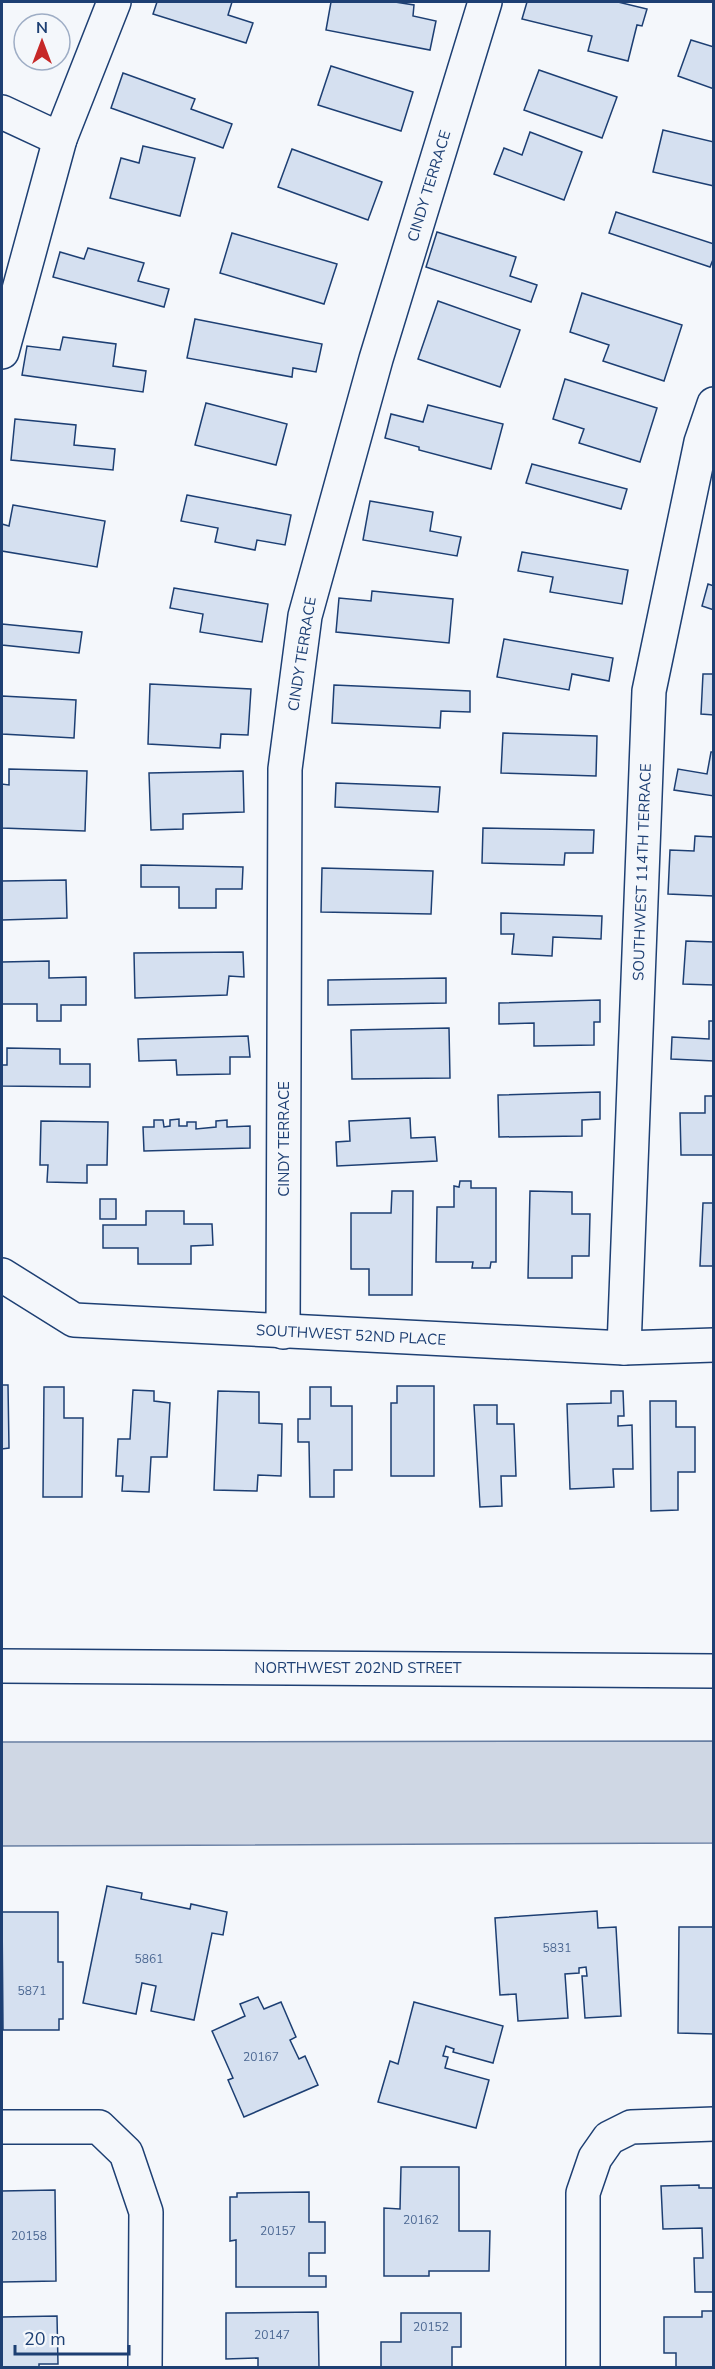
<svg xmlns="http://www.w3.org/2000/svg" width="715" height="2369" viewBox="0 0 715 2369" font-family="'Nunito Sans',sans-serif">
	<rect width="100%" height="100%" fill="#f4f7fb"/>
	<!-- water -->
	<polygon fill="#cfd7e4" stroke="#687fa3" stroke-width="1.5" points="713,1741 713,1843 2,1846 2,1742"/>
	<!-- building -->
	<g fill="#d5e0f0" stroke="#1d3f73" stroke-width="1.5">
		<polygon points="157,2 232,2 228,15 253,23 246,43 153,14"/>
		<polygon points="331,2 395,2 414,5 413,16 436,21 430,50 326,30"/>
		<polygon points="527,2 618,2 647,9 642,26 637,25 628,61 588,51 592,36 522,19"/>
		<polygon points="691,40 714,47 714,89 678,76"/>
		<polygon points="331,66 413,92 401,131 318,105"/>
		<polygon points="539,70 617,97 602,138 524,110"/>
		<polygon points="123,73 195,99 191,109 232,124 223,148 111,108"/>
		<polygon points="663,130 714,142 714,186 653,172"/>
		<polygon points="530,132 582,152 564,200 494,174 504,148 522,155"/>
		<polygon points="143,146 195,158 180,216 110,198 121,158 139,163"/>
		<polygon points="292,149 382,182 368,220 278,187"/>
		<polygon points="616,212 714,244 714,257 710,267 609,233"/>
		<polygon points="437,232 516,257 510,276 537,285 531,302 426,267"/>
		<polygon points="232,233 337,264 324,304 220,273"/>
		<polygon points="88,248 144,263 138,281 169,289 164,307 53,277 60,252 84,259"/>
		<polygon points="582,293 682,325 664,381 603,361 609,345 570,332"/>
		<polygon points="438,301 520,330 500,387 418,359"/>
		<polygon points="195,319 322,344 316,372 293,368 292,377 187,358"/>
		<polygon points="63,337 116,344 113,366 146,371 143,392 22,375 27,346 60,350"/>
		<polygon points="565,379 657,408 640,462 579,443 584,429 553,419"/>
		<polygon points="206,403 287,424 276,465 195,445"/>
		<polygon points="428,405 503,424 491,469 419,450 419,447 385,438 391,414 423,422"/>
		<polygon points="15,419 76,425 74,445 115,449 113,470 11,460"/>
		<polygon points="532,464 627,489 621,509 526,483"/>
		<polygon points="187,495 291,515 285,545 257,540 255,550 215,542 218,528 181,521"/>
		<polygon points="370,501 433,512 430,531 461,537 457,556 363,540"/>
		<polygon points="13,505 105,521 97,567 2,551 2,524 9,526"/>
		<polygon points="522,552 628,570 622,604 550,592 553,577 518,571"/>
		<polygon points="708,584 714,586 714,610 702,606"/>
		<polygon points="174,588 268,604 262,642 200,632 203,614 170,608"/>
		<polygon points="372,591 453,599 449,643 336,632 339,598 371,601"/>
		<polygon points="2,624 82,632 79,653 2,645"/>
		<polygon points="504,639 613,658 609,681 572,674 569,690 497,677"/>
		<polygon points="703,674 714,674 714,715 701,714"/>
		<polygon points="150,684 251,689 248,735 221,734 220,748 148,744"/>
		<polygon points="334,685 470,691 470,712 441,711 440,728 332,723"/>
		<polygon points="2,696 76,700 74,738 2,734"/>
		<polygon points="503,733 597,736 596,776 501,773"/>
		<polygon points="711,752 714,752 714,796 674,790 678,769 707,774"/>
		<polygon points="9,769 87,771 85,831 2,828 2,784 9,785"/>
		<polygon points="243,771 244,812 183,814 183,829 151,830 149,773"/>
		<polygon points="336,783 440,787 438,812 335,807"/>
		<polygon points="483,828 594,830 593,853 565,853 564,865 482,863"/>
		<polygon points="695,836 714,837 714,896 668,894 670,850 694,851"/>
		<polygon points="141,865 243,867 242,889 216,889 216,908 179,908 179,887 141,887"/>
		<polygon points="322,868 433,871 431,914 321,912"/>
		<polygon points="66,880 67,918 2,920 2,881"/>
		<polygon points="501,913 602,916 601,939 553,937 552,956 512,954 514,934 501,934"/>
		<polygon points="686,941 714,942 714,985 683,984"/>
		<polygon points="243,952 244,977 229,976 227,995 135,998 134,953"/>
		<polygon points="49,961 49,978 86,977 86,1005 61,1005 61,1021 37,1021 37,1004 2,1004 2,962"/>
		<polygon points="446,978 446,1003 328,1005 328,980"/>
		<polygon points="600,1000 600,1022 594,1022 594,1045 534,1046 534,1023 499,1024 499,1003"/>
		<polygon points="709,1021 714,1021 714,1061 671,1059 672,1037 709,1039"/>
		<polygon points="449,1028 450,1078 352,1079 351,1030"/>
		<polygon points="248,1036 250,1057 230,1057 230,1074 177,1075 176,1060 139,1061 138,1039"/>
		<polygon points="7,1048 60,1049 60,1064 90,1064 90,1087 2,1086 2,1065 7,1065"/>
		<polygon points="600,1092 600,1119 582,1120 582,1136 499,1137 498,1095"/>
		<polygon points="705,1096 714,1096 714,1155 681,1155 680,1113 705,1113"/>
		<polygon points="410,1118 411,1138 435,1137 437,1161 337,1166 336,1142 350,1141 349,1121"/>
		<polygon points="179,1119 179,1126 187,1126 187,1122 196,1122 196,1129 216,1127 216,1121 227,1120 227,1127 250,1126 250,1148 144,1151 143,1127 154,1127 154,1120 163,1120 164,1127 170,1126 170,1120"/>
		<polygon points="41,1121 108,1122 107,1165 87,1165 87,1183 47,1182 48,1165 40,1165"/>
		<polygon points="460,1181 471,1181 471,1188 496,1188 496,1262 491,1262 490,1268 472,1268 473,1262 436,1262 437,1207 454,1207 454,1186 459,1187"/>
		<polygon points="392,1191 413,1191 412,1295 369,1295 369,1269 351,1269 351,1213 391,1213"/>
		<polygon points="530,1191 572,1192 572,1214 590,1214 589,1256 572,1256 572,1278 528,1278"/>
		<rect x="100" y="1199" width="16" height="20"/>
		<polygon points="703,1203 714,1203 714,1266 700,1266"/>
		<polygon points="146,1211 184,1211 184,1224 212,1224 213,1245 191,1246 191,1264 138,1264 138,1248 103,1248 103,1225 146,1225"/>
		<polygon points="2,1385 8,1385 9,1448 2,1449"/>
		<polygon points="397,1386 434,1386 434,1476 391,1476 391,1403 397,1403"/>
		<polygon points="44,1387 64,1387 64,1418 83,1418 82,1497 43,1497"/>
		<polygon points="310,1387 331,1387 331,1406 352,1406 352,1470 334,1470 334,1497 310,1497 309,1442 298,1442 298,1419 310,1419"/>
		<polygon points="133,1390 154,1391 154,1401 170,1403 167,1457 151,1457 149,1492 122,1491 123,1476 116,1476 118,1439 130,1439"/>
		<polygon points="218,1391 259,1392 259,1423 282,1424 281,1476 258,1475 257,1491 214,1490"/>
		<polygon points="611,1391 623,1391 624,1416 618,1416 618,1426 632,1425 633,1469 613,1469 614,1487 570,1489 567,1404 611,1403"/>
		<polygon points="650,1401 676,1401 676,1427 695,1427 695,1472 678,1472 678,1510 651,1511"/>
		<polygon points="474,1405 497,1405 497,1424 514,1424 516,1476 501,1476 502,1506 480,1507"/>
		<polygon points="107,1886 142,1893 141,1899 190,1909 191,1904 227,1912 223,1935 212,1933 194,2020 151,2011 156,1986 142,1983 136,2014 83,2003"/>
		<polygon points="597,1911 598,1928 616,1927 621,2016 585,2018 582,1976 587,1976 586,1967 579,1968 579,1973 565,1974 568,2018 518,2021 516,1994 500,1995 495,1918"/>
		<polygon points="2,1912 58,1912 58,1962 63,1962 63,2019 59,2019 59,2030 3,2030"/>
		<polygon points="679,1927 714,1927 714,2034 678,2033"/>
		<polygon points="258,1997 264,2009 281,2002 296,2037 290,2040 299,2059 305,2056 318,2085 244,2117 228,2080 233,2078 212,2031 245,2016 240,2004"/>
		<polygon points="414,2002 503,2026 493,2063 453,2052 454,2049 446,2046 443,2056 448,2057 445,2068 489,2080 476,2128 378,2102 390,2061 398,2064"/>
		<polygon points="401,2167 459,2167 459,2231 490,2231 489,2271 429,2271 429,2276 384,2276 384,2208 400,2209"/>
		<polygon points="699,2185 699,2188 714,2188 714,2292 695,2292 694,2258 703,2258 702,2228 663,2229 661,2186"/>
		<polygon points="55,2190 56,2281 2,2282 2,2191"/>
		<polygon points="309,2192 309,2222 325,2222 325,2253 309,2253 309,2276 326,2276 326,2287 236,2287 236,2240 230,2241 230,2197 237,2197 237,2193"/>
		<polygon points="702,2311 714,2311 714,2368 676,2368 676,2353 664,2353 664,2317 702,2317"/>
		<polygon points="318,2312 319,2368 258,2368 258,2358 226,2359 226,2313"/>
		<polygon points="401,2313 461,2313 461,2347 452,2347 452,2368 381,2368 381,2342 401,2342"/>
		<polygon points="57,2316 58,2364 39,2364 39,2368 2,2368 2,2317"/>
	</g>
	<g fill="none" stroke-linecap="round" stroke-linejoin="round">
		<defs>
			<g id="minor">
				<polyline points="2,112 60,139"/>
				<polyline points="2,352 60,139 114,2"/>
				<polyline points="2,1275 74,1320 624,1348 714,1345"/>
				<polyline points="283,1332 285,769 305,616 376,359 485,2"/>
				<polyline points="624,1348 649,691 701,442 714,404"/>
				<polyline points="2,1666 714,1671"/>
				<polyline points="2,2127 99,2127 126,2153 146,2212 145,2368"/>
				<polyline points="583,2368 583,2193 595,2158 609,2138 631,2127 714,2124"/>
			</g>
		</defs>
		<!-- minor casing -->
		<use href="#minor" stroke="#1d3f73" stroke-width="36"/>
		<!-- minor -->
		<use href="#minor" stroke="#f4f7fb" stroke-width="33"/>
	</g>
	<g text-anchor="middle" stroke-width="4.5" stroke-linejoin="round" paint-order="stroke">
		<!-- number labels -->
		<g font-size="12" fill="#4b6792">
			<text x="557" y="1952">5831</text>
			<text x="149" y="1963">5861</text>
			<text x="32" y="1995">5871</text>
			<text x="261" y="2061">20167</text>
			<text x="421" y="2224">20162</text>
			<text x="278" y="2235">20157</text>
			<text x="29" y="2240">20158</text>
			<text x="431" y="2331">20152</text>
			<text x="272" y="2339">20147</text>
		</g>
		<!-- street labels -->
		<g font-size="15" fill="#1d3f73" stroke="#f4f7fb">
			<text transform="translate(429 186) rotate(-73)" y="5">CINDY TERRACE</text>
			<text transform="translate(302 654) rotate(-81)" y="5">CINDY TERRACE</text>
			<text transform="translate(642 872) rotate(-88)" y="5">SOUTHWEST 114TH TERRACE</text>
			<text transform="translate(284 1139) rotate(-90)" y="5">CINDY TERRACE</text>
			<text transform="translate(351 1335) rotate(3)" y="5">SOUTHWEST 52ND PLACE</text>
			<text x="358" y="1673">NORTHWEST 202ND STREET</text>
		</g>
	</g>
	<!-- border -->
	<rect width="715" height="2369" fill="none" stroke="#1d3f73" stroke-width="6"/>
	<!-- north arrow -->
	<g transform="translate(42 42)"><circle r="28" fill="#f4f7fb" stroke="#9eadc5" stroke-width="1.5"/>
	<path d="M0-4.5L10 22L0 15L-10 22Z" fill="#c62828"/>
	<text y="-9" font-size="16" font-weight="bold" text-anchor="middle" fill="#1d3f73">N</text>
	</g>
	<!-- scale -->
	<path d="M15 2345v9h114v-9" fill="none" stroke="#1d3f73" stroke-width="3"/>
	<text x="24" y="2345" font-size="18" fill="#1d3f73" stroke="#f4f7fb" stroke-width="4.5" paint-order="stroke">20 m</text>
</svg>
